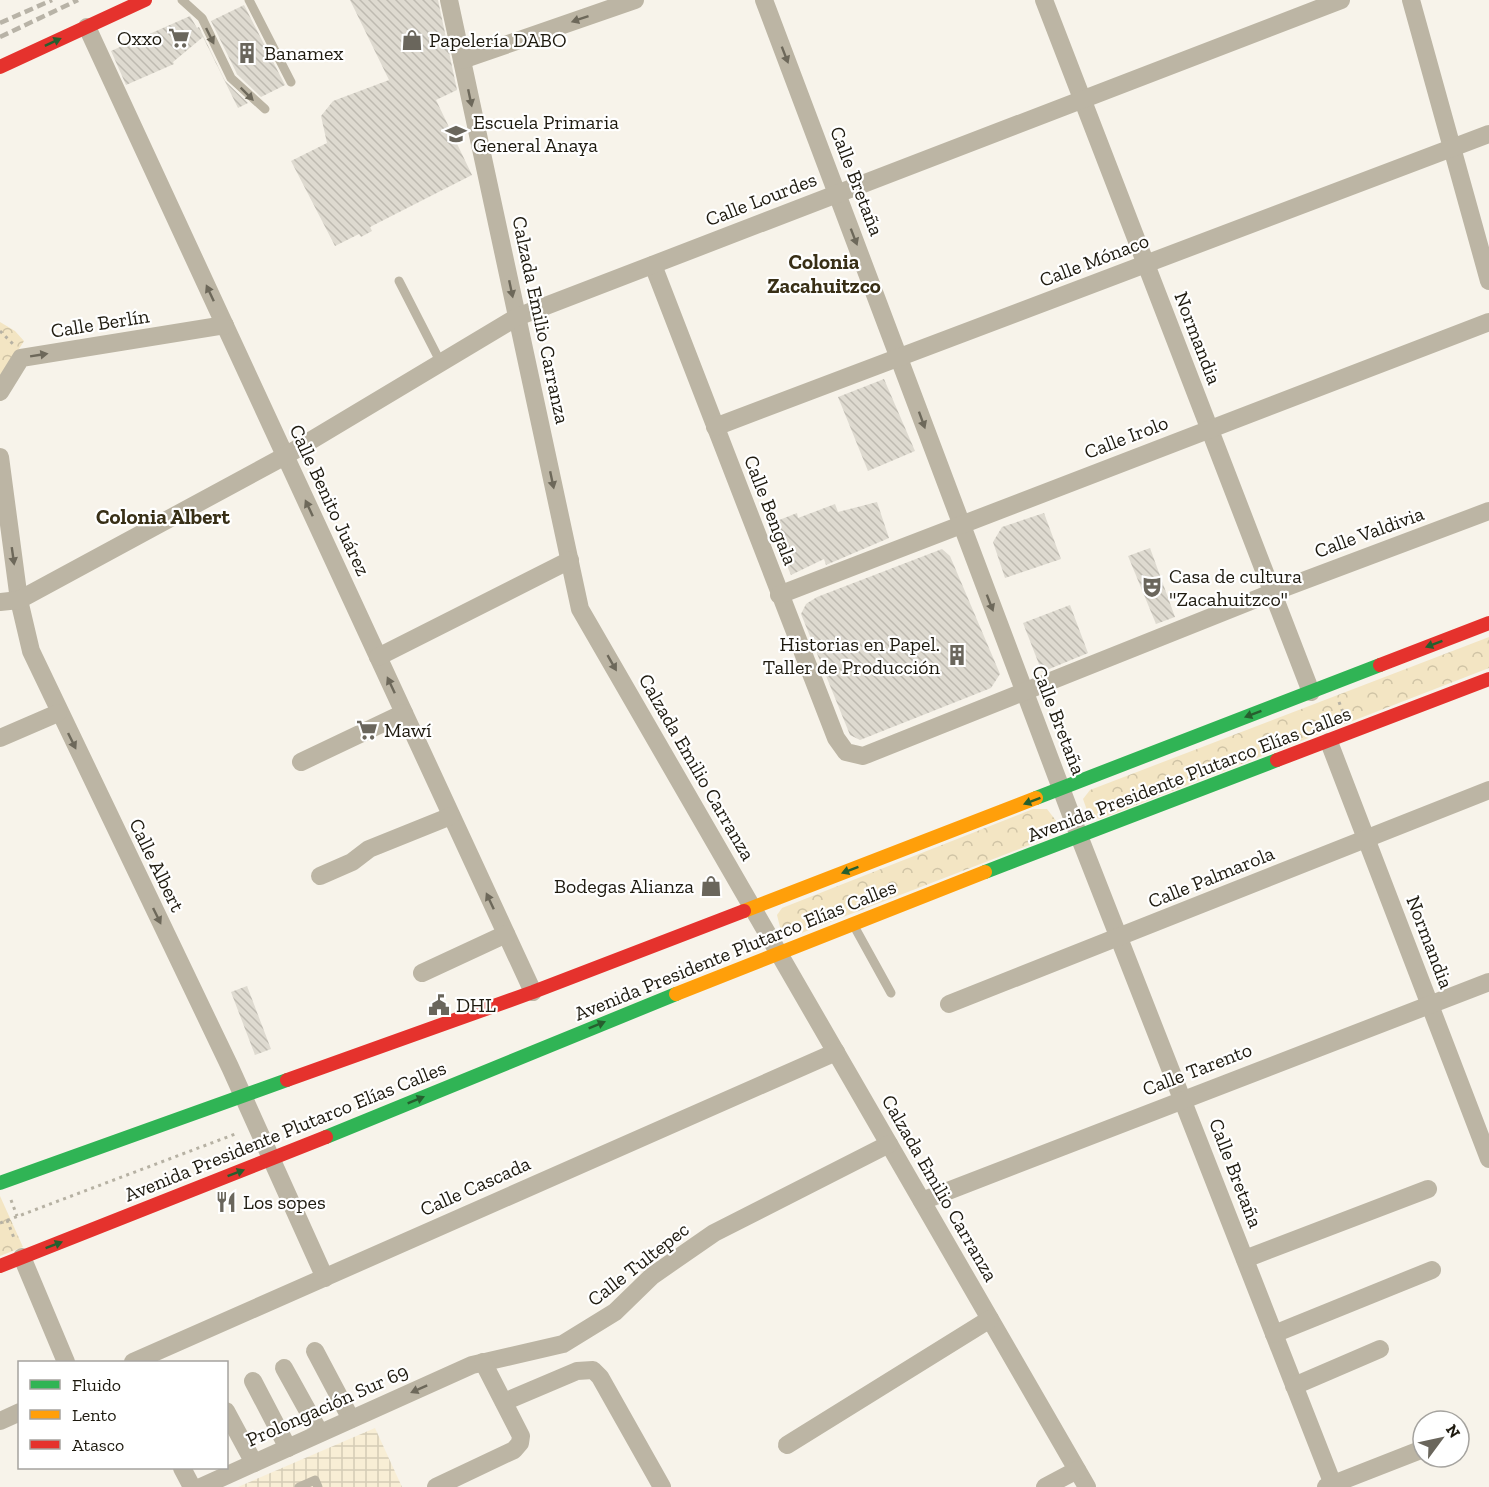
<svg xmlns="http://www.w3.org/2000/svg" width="1489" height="1487" viewBox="0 0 1489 1487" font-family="'Zilla Slab',serif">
	<defs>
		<pattern id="industrial-grid" width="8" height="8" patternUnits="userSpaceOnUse" patternTransform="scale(1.5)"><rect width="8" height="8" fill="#f8eed5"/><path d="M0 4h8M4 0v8" fill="none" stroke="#d4ccb6"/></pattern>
		<pattern id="forest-crowns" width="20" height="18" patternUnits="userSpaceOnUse" patternTransform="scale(1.5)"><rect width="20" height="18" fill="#f3e5c3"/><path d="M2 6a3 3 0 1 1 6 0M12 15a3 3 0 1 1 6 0" fill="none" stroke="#d0c4a6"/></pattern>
		<pattern id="building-back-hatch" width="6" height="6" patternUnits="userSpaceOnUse" patternTransform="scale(1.5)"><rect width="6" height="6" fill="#dedad0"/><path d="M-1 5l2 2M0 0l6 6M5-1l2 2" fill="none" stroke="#bebab1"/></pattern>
	</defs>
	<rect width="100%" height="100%" fill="#f7f3ea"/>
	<!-- industrial -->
	<polygon fill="url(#industrial-grid)" points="375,1428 402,1487 238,1487"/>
	<!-- forest -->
	<g fill="url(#forest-crowns)">
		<polygon points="0,322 15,331 24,341 0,379"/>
		<polygon points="1489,637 1489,668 1100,819 1089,816 1083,799 1090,790"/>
		<polygon points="1033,809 1047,809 1057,822 1057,828 1048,838 799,934 781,931 777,915 782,908"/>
		<polygon points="0,1196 23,1247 0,1256"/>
	</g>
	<!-- building -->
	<g fill="url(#building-back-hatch)">
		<polygon points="350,0 438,0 457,90 436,100 472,175 370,227 372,231 361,237 359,234 335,246 291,161 327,143 321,116 333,101 389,80"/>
		<polygon points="244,5 285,85 261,97 237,74 211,21"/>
		<polygon points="190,16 197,28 199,27 225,81 248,103 238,108 203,37 173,62 174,64 126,85 111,51"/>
		<polygon points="884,379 915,451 868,471 838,397"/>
		<polygon points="877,502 889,538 826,565 824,559 791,575 769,524 797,513 798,518 835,504 838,512"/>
		<polygon points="1044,513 1061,559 1005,578 993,542 1002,527"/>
		<polygon points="1150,548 1175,617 1156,624 1128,556"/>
		<polygon points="942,549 950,556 1000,674 991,688 860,740 850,735 801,614 806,604 817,597"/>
		<polygon points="1070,605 1088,653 1042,672 1023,623"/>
		<polygon points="247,986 271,1049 255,1055 231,992"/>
	</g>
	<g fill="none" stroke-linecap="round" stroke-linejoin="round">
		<!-- path -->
		<g stroke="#b6b1a3" stroke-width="3" stroke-dasharray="3 4.5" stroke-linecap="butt">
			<polyline points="0,331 13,344"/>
			<polyline points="1339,702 1344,715"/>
			<polyline points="11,1200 17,1216"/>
			<polyline points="7,1220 14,1238"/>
			<polyline points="0,1223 238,1133"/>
		</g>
		<!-- lane -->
		<g stroke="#bcb5a4" stroke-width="9">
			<polyline points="182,0 202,18 231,78 265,109"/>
			<polyline points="249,0 291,82"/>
			<polyline points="399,281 441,363"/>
			<polyline points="854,926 891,993"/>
			<polyline points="299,1487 315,1480 318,1487"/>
		</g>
		<!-- street -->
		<g stroke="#bcb5a4" stroke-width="18">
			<polyline points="449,0 580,609 1087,1487"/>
			<polyline points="764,0 1079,836 1334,1487"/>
			<polyline points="1044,0 1311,692"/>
			<polyline points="1411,0 1489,281"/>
			<polyline points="87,27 533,992"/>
			<polyline points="462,60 635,0"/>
			<polyline points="653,265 836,738 846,752 863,756 1271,593 1489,511"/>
			<polyline points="0,392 21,358 225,325"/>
			<polyline points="715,427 1489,134"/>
			<polyline points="0,457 19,600 31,651 230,1067 325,1278"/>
			<polyline points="779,595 1489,322"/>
			<polyline points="0,602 19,600 285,456 517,317 1341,0"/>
			<polyline points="378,657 570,560"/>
			<polyline points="0,738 58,713"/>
			<polyline points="1329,742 1489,1159"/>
			<polyline points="301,762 404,713"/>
			<polyline points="320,876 352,862 369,849 451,816"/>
			<polyline points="422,973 506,934"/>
			<polyline points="949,1004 1489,790"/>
			<polyline points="922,1201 1489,982"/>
			<polyline points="22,1257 66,1362"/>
			<polyline points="1245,1259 1428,1189"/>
			<polyline points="1274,1334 1432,1270"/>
			<polyline points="315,1351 351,1419"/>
			<polyline points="133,1362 836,1052"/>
			<polyline points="284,1368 320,1433"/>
			<polyline points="253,1381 288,1448"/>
			<polyline points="1294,1386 1380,1349"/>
			<polyline points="504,1402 577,1371 593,1370 600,1377 662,1487"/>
			<polyline points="226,1411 254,1463"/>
			<polyline points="0,1421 20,1412"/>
			<polyline points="787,1445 990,1319"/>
			<polyline points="182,1468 192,1487"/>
			<polyline points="201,1487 472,1365 563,1344 615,1312 652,1276 714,1233 889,1144"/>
			<polyline points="436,1487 514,1450 520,1443 521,1436 483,1362"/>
			<polyline points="1045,1487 1077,1470"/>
			<polyline points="1326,1487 1423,1449"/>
		</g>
		<!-- fast -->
		<g stroke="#30b455" stroke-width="14">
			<polyline points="1036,798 1380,665"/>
			<polyline points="985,872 1277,760"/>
			<polyline points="326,1137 676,994"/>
			<polyline points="0,1183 287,1080"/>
		</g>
		<!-- slow -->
		<g stroke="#ff9f0a" stroke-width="14">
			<polyline points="744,911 1036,798"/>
			<polyline points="676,994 985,872"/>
		</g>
		<!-- jam -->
		<g stroke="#e5322d" stroke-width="14">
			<polyline points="0,67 145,0"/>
			<polyline points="1380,665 1489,623"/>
			<polyline points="1277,760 1489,679"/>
			<polyline points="287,1080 533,992 744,911"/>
			<polyline points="0,1266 326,1137"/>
		</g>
		<!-- rail -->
		<g stroke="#b8b3a7" stroke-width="4.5" stroke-dasharray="9 4.5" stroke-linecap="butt">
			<polyline points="0,23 52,0"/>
			<polyline points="0,37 78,0"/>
		</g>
	</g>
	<!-- one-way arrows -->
	<defs><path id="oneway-solid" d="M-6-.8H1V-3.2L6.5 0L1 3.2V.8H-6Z" transform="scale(1.5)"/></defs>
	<g fill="#6d685a">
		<use href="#oneway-solid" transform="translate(580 19) rotate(161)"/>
		<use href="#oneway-solid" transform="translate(210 36) rotate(64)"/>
		<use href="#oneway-solid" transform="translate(785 55) rotate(69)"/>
		<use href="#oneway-solid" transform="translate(247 94) rotate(45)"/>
		<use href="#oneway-solid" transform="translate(470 98) rotate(78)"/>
		<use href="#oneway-solid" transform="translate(854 237) rotate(69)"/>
		<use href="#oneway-solid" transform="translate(511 289) rotate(78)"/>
		<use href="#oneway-solid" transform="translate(210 293) rotate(-115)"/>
		<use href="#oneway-solid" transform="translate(39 355) rotate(-9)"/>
		<use href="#oneway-solid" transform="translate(922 420) rotate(70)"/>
		<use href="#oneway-solid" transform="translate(552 480) rotate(78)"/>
		<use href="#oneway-solid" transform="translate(309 508) rotate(-115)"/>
		<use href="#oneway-solid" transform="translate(13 556) rotate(82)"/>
		<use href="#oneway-solid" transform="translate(990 603) rotate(69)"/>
		<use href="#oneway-solid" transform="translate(612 663) rotate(60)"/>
		<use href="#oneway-solid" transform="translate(391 685) rotate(-115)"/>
		<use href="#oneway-solid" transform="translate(72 741) rotate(64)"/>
		<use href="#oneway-solid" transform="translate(490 901) rotate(-115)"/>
		<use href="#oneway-solid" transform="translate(157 916) rotate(64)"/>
		<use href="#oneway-solid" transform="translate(419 1389) rotate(156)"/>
	</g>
	<g fill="#265f2e">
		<use href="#oneway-solid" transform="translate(53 42) rotate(-25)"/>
		<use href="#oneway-solid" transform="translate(1434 644) rotate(159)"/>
		<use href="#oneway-solid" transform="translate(1253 714) rotate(159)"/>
		<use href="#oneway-solid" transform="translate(1032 801) rotate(159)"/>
		<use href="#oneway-solid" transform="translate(850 870) rotate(159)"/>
		<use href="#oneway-solid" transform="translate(597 1025) rotate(-22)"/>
		<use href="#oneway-solid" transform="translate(416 1100) rotate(-22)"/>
		<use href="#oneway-solid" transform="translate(236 1173) rotate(-21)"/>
		<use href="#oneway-solid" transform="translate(54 1245) rotate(-21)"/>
	</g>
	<!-- icons -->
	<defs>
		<symbol id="supermarket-bare" viewBox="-9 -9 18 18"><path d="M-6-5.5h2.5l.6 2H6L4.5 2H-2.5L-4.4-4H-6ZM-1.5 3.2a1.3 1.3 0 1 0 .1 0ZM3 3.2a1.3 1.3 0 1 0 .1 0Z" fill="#6a665c" stroke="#fff" stroke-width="2.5" paint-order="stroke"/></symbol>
		<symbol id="shop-bare" viewBox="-9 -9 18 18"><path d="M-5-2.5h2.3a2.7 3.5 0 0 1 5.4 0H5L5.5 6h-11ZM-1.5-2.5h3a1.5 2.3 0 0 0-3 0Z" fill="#6a665c" stroke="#fff" stroke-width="2.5" paint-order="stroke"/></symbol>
		<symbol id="building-bare" viewBox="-9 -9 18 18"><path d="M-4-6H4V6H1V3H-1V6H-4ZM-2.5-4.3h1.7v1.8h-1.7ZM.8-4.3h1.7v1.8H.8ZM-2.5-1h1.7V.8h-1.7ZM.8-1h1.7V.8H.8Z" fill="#6a665c" stroke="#fff" stroke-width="2.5" paint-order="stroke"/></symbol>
		<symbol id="school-bare" viewBox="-9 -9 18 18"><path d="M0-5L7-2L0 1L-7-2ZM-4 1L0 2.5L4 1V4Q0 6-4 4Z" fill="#6a665c" stroke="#fff" stroke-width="2.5" paint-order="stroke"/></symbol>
		<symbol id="theatre-bare" viewBox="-9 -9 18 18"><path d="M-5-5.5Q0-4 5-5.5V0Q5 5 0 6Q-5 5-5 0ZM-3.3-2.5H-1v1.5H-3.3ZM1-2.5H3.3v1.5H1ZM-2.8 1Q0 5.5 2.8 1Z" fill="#6a665c" stroke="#fff" stroke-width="2.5" paint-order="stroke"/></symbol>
		<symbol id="civic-bare" viewBox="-9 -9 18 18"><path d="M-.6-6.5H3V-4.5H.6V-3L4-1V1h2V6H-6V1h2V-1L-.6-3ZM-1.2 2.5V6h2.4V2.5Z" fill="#6a665c" stroke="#fff" stroke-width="2.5" paint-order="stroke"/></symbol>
		<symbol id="restaurant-bare" viewBox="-9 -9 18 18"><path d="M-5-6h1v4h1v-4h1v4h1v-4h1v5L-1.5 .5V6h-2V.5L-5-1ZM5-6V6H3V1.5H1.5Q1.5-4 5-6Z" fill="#6a665c" stroke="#fff" stroke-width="2.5" paint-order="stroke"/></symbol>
	</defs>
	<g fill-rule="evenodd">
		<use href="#supermarket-bare" x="164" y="23" width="30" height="30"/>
		<use href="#shop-bare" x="397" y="25" width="30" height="30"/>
		<use href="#building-bare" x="232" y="38" width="30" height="30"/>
		<use href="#school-bare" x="441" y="119" width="30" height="30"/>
		<use href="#theatre-bare" x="1137" y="572" width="30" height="30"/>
		<use href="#building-bare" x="942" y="640" width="30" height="30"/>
		<use href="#supermarket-bare" x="352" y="715" width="30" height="30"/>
		<use href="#shop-bare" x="696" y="871" width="30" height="30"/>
		<use href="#civic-bare" x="424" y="990" width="30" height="30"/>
		<use href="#restaurant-bare" x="211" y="1187" width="30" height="30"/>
	</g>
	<g text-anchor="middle" stroke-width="4.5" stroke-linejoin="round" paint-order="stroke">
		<!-- poi labels -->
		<g font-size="20" fill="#1e1a0f" stroke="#fff" text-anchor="start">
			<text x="162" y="45" text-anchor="end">Oxxo</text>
			<text x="429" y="47">Papelería DABO</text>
			<text x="264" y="60">Banamex</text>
			<text x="473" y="129">Escuela Primaria<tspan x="473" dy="23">General Anaya</tspan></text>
			<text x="1169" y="583">Casa de cultura<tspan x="1169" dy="23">"Zacahuitzco"</tspan></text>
			<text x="940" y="651" text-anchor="end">Historias en Papel.<tspan x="940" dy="23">Taller de Producción</tspan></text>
			<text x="384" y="737">Mawí</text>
			<text x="694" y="893" text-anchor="end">Bodegas Alianza</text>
			<text x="456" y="1012">DHL</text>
			<text x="243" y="1209">Los sopes</text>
		</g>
		<!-- street labels -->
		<g font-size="20" fill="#1e1a0f" stroke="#fff">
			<text transform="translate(857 181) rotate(69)" y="7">Calle Bretaña</text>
			<text transform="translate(761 199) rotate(-21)" y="7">Calle Lourdes</text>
			<text transform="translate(1094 260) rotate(-21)" y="7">Calle Mónaco</text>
			<text transform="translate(541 320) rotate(78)" y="7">Calzada Emilio Carranza</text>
			<text transform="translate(100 323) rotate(-9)" y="7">Calle Berlín</text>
			<text transform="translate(1198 338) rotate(69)" y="7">Normandia</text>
			<text transform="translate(1126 437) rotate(-21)" y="7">Calle Irolo</text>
			<text transform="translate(330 500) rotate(65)" y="7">Calle Benito Juárez</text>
			<text transform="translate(771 510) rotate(69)" y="7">Calle Bengala</text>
			<text transform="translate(1369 532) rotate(-20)" y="7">Calle Valdivia</text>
			<text transform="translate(1059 720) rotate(69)" y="7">Calle Bretaña</text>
			<text transform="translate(697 767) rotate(60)" y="7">Calzada Emilio Carranza</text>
			<text transform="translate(1189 774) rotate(-21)" y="7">Avenida Presidente Plutarco Elías Calles</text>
			<text transform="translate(157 865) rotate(64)" y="7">Calle Albert</text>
			<text transform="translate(1211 877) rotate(-22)" y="7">Calle Palmarola</text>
			<text transform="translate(1430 942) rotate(69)" y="7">Normandia</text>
			<text transform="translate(735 950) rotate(-22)" y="7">Avenida Presidente Plutarco Elías Calles</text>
			<text transform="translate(1197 1069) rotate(-21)" y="7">Calle Tarento</text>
			<text transform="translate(285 1131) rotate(-22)" y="7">Avenida Presidente Plutarco Elías Calles</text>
			<text transform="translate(1236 1173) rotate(69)" y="7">Calle Bretaña</text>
			<text transform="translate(475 1186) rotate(-24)" y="7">Calle Cascada</text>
			<text transform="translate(940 1188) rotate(60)" y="7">Calzada Emilio Carranza</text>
			<text transform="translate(638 1264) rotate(-38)" y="7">Calle Tultepec</text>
			<text transform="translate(327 1405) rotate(-24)" y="7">Prolongación Sur 69</text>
		</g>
		<!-- neighbourhood labels -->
		<g font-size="21" font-weight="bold" fill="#382f16" stroke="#fff">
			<text x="824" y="269">Colonia<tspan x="824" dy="24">Zacahuitzco</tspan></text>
			<text x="163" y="524">Colonia Albert</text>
		</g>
	</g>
	<!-- legend -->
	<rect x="18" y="1361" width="210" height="108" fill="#ffffff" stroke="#a5a39f" stroke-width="1.5"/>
	<rect x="30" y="1380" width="30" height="9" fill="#30b455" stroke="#a5a39f" stroke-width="1.5"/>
	<text x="72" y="1391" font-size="18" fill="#1e1a0f">Fluido</text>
	<rect x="30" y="1410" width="30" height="9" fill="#ff9f0a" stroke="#a5a39f" stroke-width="1.5"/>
	<text x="72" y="1421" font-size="18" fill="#1e1a0f">Lento</text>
	<rect x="30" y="1440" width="30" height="9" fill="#e5322d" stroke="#a5a39f" stroke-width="1.5"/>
	<text x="72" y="1451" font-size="18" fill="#1e1a0f">Atasco</text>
	<!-- north arrow -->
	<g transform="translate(1441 1439) rotate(57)"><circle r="28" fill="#ffffff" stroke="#a5a39f" stroke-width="1.5"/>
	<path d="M0-4.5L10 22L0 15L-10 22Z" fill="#6a665c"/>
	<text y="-9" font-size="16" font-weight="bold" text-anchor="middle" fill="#1e1a0f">N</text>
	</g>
</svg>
